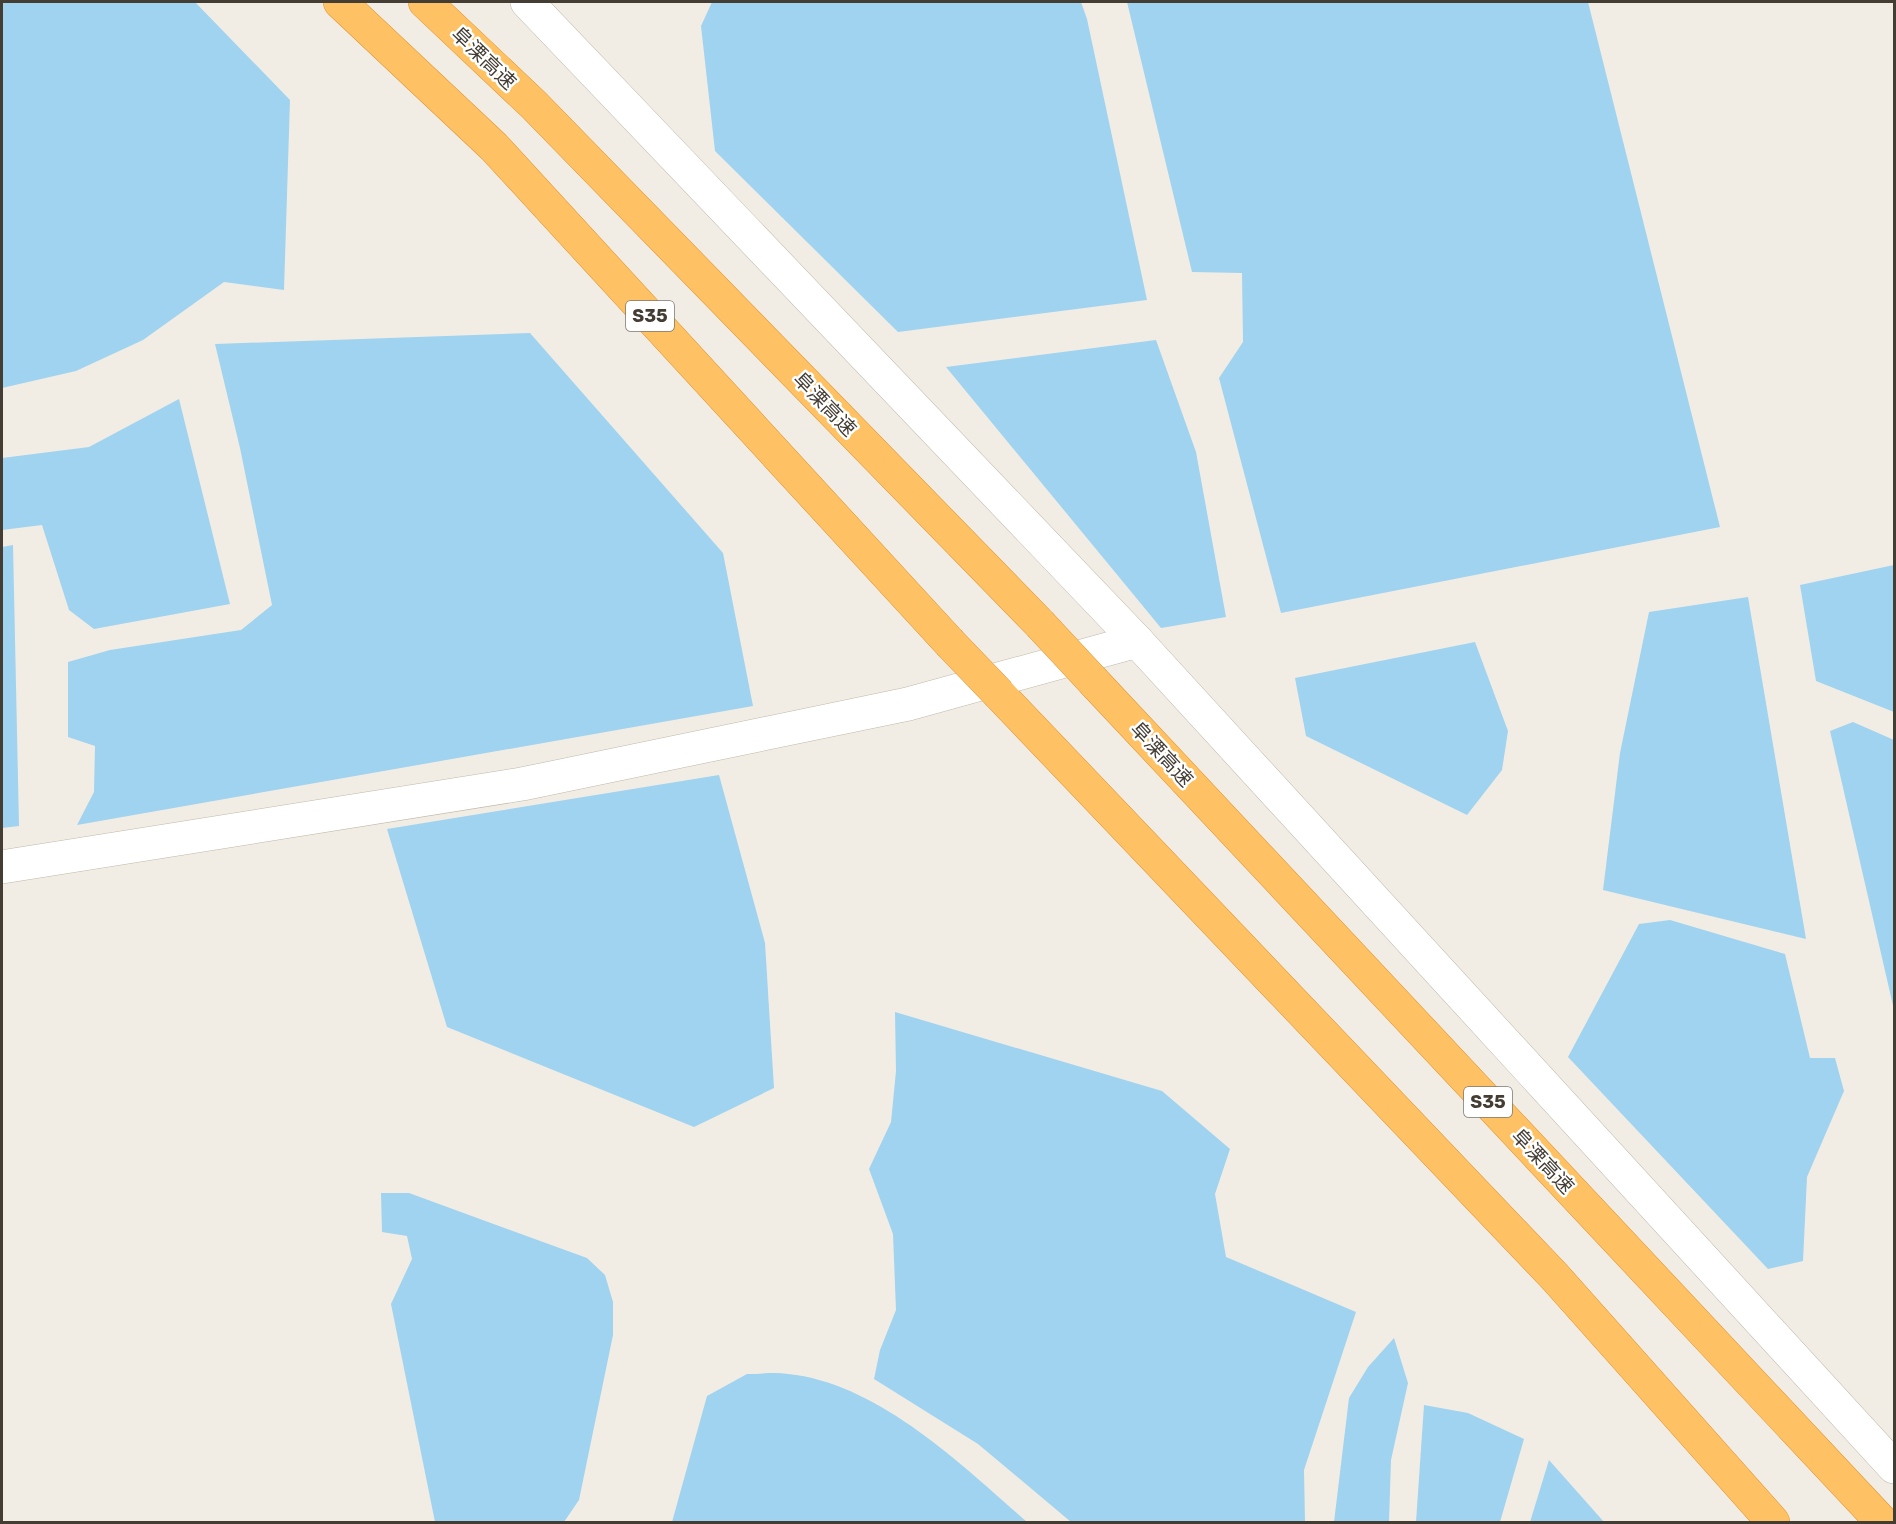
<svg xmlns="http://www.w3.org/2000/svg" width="1896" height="1524" viewBox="0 0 1896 1524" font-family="Rubik,'Noto Sans SC',sans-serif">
	<rect width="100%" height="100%" fill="#f2ede4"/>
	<!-- water -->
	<g fill="#9fd3f0">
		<polygon points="2,2 195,2 290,100 284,290 224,282 143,340 76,371 2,388"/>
		<polygon points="712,2 1081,2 1087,19 1147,300 898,332 715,151 701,26"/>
		<polygon points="1127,2 1588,2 1720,527 1281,613 1219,378 1243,342 1242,273 1192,272"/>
		<polygon points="530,333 723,553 753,706 77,825 94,792 95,746 68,737 68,662 110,650 241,630 272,605 240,448 215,344"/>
		<polygon points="1156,340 1196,452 1226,617 1161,628 946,367"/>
		<polygon points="179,399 230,604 94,629 69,610 42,525 2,530 2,458 89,447"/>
		<polygon points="13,545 19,826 2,828 2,547"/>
		<polygon points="1894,565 1894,712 1816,681 1800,585"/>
		<polygon points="1748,597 1806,939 1603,890 1620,753 1649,612"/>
		<polygon points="1475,642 1508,731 1502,770 1467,815 1306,736 1295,678"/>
		<polygon points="1853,722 1894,740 1894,1010 1830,731"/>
		<polygon points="719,775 765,943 774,1088 694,1127 447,1027 387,829"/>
		<polygon points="1670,920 1785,954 1810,1058 1835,1058 1844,1091 1807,1177 1803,1261 1768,1269 1568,1057 1639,924"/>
		<polygon points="895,1012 1162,1091 1230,1149 1215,1194 1226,1257 1356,1312 1304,1470 1305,1522 1071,1522 978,1444 874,1379 880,1350 896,1310 893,1234 869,1169 891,1122 896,1071"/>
		<polygon points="381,1193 409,1193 587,1258 605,1275 613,1302 613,1335 579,1500 564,1522 435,1522 391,1304 412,1259 407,1236 382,1232"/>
		<polygon points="1394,1338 1408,1383 1391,1460 1389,1522 1334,1522 1349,1398 1368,1367"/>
		<path d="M747 1374C760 1374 775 1372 788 1374 878 1383 962 1465 1027 1522H672L707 1396Z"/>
		<polygon points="1424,1405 1468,1413 1524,1439 1500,1522 1416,1522"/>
		<polygon points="1549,1460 1604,1522 1530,1522"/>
	</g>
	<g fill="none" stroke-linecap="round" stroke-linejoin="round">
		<defs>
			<g id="street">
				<polyline points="527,2 1137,641 1894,1467"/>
				<polyline points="2,867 522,784 908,704 1137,641"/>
			</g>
			<g id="highway">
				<polyline points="340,2 494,147 949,642"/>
				<polyline points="425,2 534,105 1040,624"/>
				<polyline points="1094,682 1882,1522"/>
				<polyline points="999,694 1555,1277 1773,1522"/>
			</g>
		</defs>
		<!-- street casing -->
		<use href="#street" stroke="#c0b7aa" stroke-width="34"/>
		<!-- highway casing -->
		<use href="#highway" stroke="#dd9533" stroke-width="34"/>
		<!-- street -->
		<use href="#street" stroke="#fff" stroke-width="33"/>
		<!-- highway -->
		<use href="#highway" stroke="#fec163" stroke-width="33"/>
		<defs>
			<g id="highway-bridge">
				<polyline points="1040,624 1094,682"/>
				<polyline points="949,642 999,694"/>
			</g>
		</defs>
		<!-- highway-bridge casing -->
		<use href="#highway-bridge" stroke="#dd9533" stroke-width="34" stroke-linecap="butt"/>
		<!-- highway-bridge -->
		<use href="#highway-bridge" stroke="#fec163" stroke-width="33"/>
	</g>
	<g text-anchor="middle" stroke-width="5" stroke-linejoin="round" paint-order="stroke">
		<!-- shield labels -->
		<g fill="#fff" stroke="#7c7771" stroke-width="1.5">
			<rect x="626" y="301" width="48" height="30" rx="4.5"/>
			<rect x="1464" y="1087" width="48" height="30" rx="4.5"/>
		</g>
		<g font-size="18" font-weight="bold" fill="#443d34">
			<text x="650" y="322">S35</text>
			<text x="1488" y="1108">S35</text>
		</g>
		<!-- street labels -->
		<g font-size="20" fill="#443d34" stroke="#fff">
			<text transform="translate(484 58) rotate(44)" y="7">阜溧高速</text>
			<text transform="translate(825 404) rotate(46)" y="7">阜溧高速</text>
			<text transform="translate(1162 754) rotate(47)" y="7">阜溧高速</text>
			<text transform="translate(1543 1161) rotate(47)" y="7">阜溧高速</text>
		</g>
	</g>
	<!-- border -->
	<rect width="1896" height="1524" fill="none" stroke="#443d34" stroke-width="6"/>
</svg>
